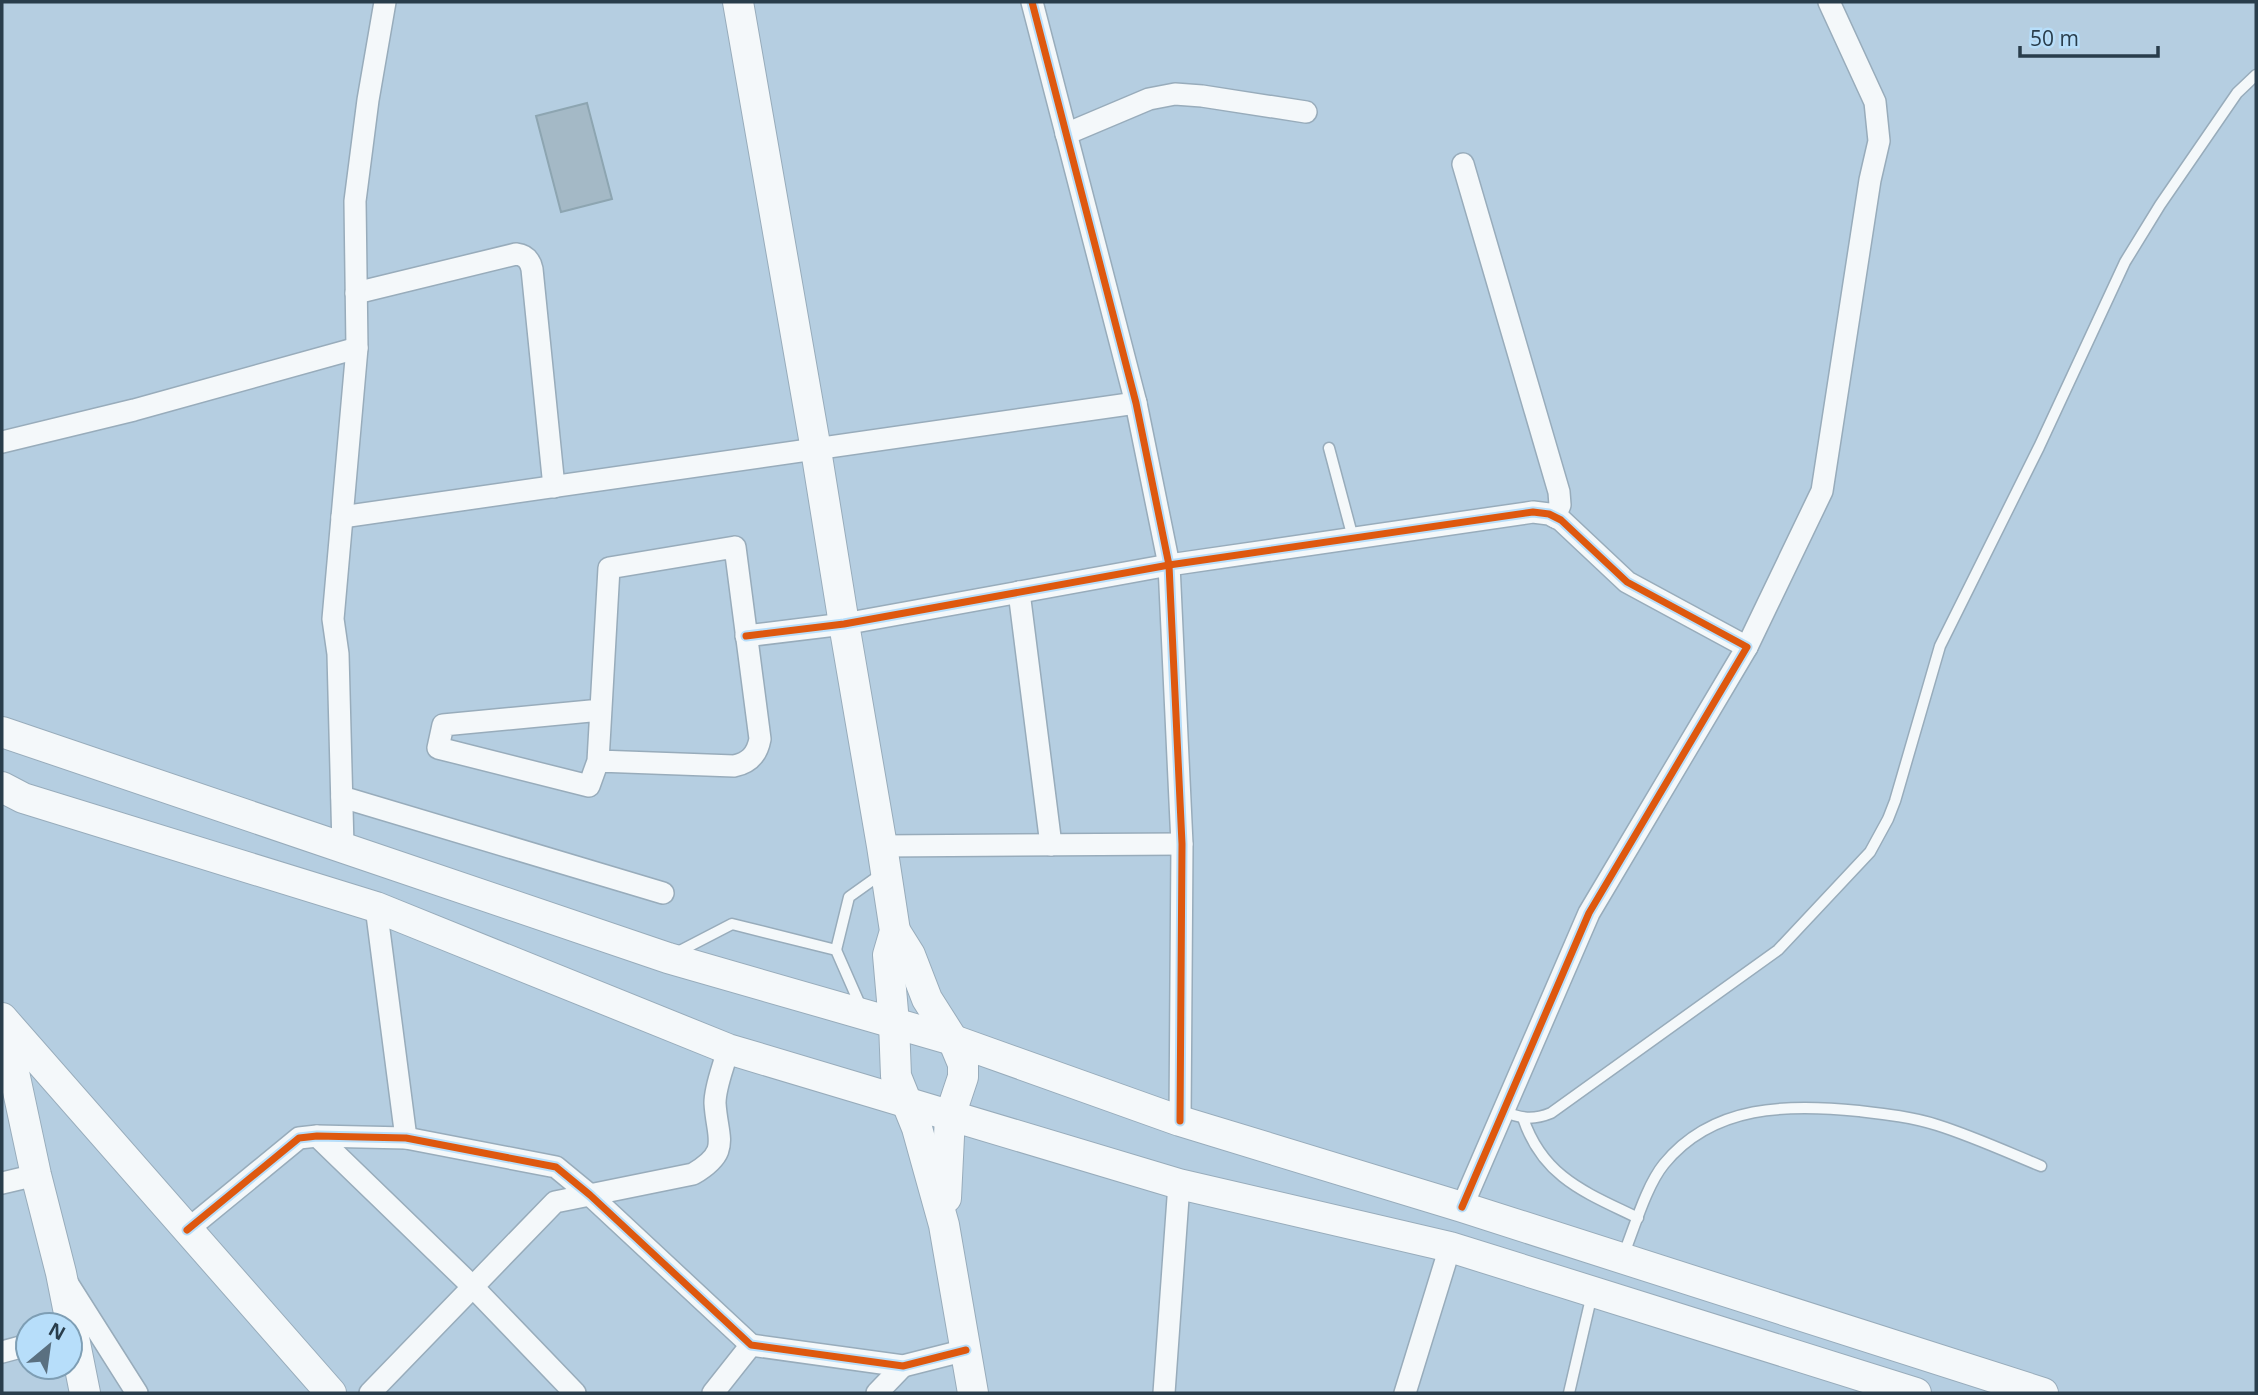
<svg xmlns="http://www.w3.org/2000/svg" width="2258" height="1395" viewBox="0 0 2258 1395" font-family="'Open Sans',sans-serif">
	<rect width="100%" height="100%" fill="#b5cee1"/>
	<!-- building -->
	<polygon fill="#a4b9c6" stroke="#8da5b1" stroke-width="2" points="587,103 612,199 561,212 536,116"/>
	<g fill="none" stroke-linecap="round" stroke-linejoin="round">
		<defs>
			<g id="lane">
				<polyline points="1329,448 1353,538"/>
				<polyline points="836,950 849,897 884,872"/>
				<polyline points="676,953 732,924 836,950 861,1007"/>
				<path d="M1504 1111C1520 1119 1534 1120 1551 1113L1778 950 1870 852 1888 819 1895 801 1940 646 2039 447 2125 262 2160 205 2237 93 2256 75"/>
				<path d="M1523 1118C1543 1178 1587 1193 1638 1218"/>
				<path d="M1623 1256C1634 1229 1646 1186 1664 1164 1713 1104 1788 1104 1859 1111 1885 1114 1912 1117 1937 1125 1972 1136 2007 1152 2041 1166"/>
				<polyline points="1569,1393 1592,1294"/>
			</g>
			<g id="street">
				<polyline points="1032,2 1136,403 1169,565 1182,844 1180,1121"/>
				<polyline points="1066,134 1149,99 1175,94 1202,96 1306,112"/>
				<polyline points="1463,164 1559,492 1560,505 1555,517"/>
				<path d="M356 293 516 254C525 255 530 260 532 269L554 487"/>
				<polyline points="2,442 134,410 357,348"/>
				<polyline points="342,517 1136,403"/>
				<polyline points="1019,592 1051,845"/>
				<polyline points="746,636 844,624 1169,565 1533,512 1549,514 1561,520 1627,582 1747,647 1589,913 1462,1207"/>
				<polyline points="1747,647 1822,491 1870,180 1879,141 1875,102 1829,2"/>
				<path d="M598 761 734 766C749 763 757 755 760 739L735 547 609 568 598 761 589 786 438 748 443 725 601 710"/>
				<polyline points="342,797 663,893"/>
				<polyline points="882,846 1182,844"/>
				<polyline points="343,847 338,654 333,619 357,348 355,201 368,100 385,2"/>
				<polyline points="376,907 406,1138"/>
				<polyline points="317,1136 472,1286 575,1393"/>
				<polyline points="2,1183 36,1175"/>
				<polyline points="187,1230 299,1138 317,1136 406,1138 556,1167 590,1195 751,1345 903,1366 966,1350"/>
				<polyline points="68,1284 137,1393"/>
				<polyline points="2,1352 28,1345"/>
				<path d="M370 1393 555 1202 693 1174C732 1151 717 1139 715 1103 715 1086 724 1066 728 1049"/>
				<polyline points="713,1393 751,1345"/>
				<polyline points="877,1393 903,1366"/>
				<polyline points="1164,1393 1179,1184"/>
				<polyline points="1405,1393 1450,1247"/>
			</g>
			<g id="secondary">
				<polyline points="738,2 816,450 844,624 882,846 895,931 888,955 894,1023 896,1076 917,1128 944,1225 973,1393"/>
				<polyline points="2,732 668,958 953,1040 1180,1121 1462,1207 2043,1393"/>
				<polyline points="2,787 23,798 376,907 728,1049 1179,1184 1450,1247 1916,1393"/>
				<polyline points="895,931 910,955 927,999 953,1040 963,1064 963,1077 950,1116 946,1198"/>
				<polyline points="2,1018 331,1393"/>
				<polyline points="3,1021 36,1175 61,1273 85,1393"/>
			</g>
		</defs>
		<!-- lane casing -->
		<use href="#lane" stroke="#98acbb" stroke-width="13"/>
		<!-- street casing -->
		<use href="#street" stroke="#98acbb" stroke-width="24"/>
		<!-- secondary casing -->
		<use href="#secondary" stroke="#98acbb" stroke-width="32"/>
		<!-- lane -->
		<use href="#lane" stroke="#f4f8fa" stroke-width="10"/>
		<!-- street -->
		<use href="#street" stroke="#f4f8fa" stroke-width="21"/>
		<!-- secondary -->
		<use href="#secondary" stroke="#f4f8fa" stroke-width="30"/>
		<defs>
			<g id="cycleway">
				<polyline points="1032,2 1136,403 1169,565 1182,844 1180,1121"/>
				<polyline points="746,636 844,624 1169,565 1533,512 1549,514 1561,520 1627,582 1747,647 1589,913 1462,1207"/>
				<polyline points="187,1230 299,1138 317,1136 406,1138 556,1167 590,1195 751,1345 903,1366 966,1350"/>
			</g>
		</defs>
		<!-- cycleway casing -->
		<use href="#cycleway" stroke="#b7defa" stroke-width="11"/>
		<!-- cycleway -->
		<use href="#cycleway" stroke="#de580f" stroke-width="7"/>
	</g>
	<!-- border -->
	<rect width="2258" height="1395" fill="none" stroke="#293d4b" stroke-width="7"/>
	<!-- north arrow -->
	<g transform="translate(49 1346) rotate(29)"><circle r="33" fill="#b7defa" stroke="#7e9eb4" stroke-width="2"/>
	<path d="M0-5L12 26L0 18L-12 26Z" fill="#5a7080"/>
	<text y="-10" font-size="19" font-weight="bold" text-anchor="middle" fill="#293d4b">N</text>
	</g>
	<!-- scale -->
	<path d="M2020 46v10h138v-10" fill="none" stroke="#293d4b" stroke-width="3.5"/>
	<text x="2030" y="46" font-size="21" fill="#293d4b" stroke="#b7defa" stroke-width="5" paint-order="stroke">50 m</text>
</svg>
